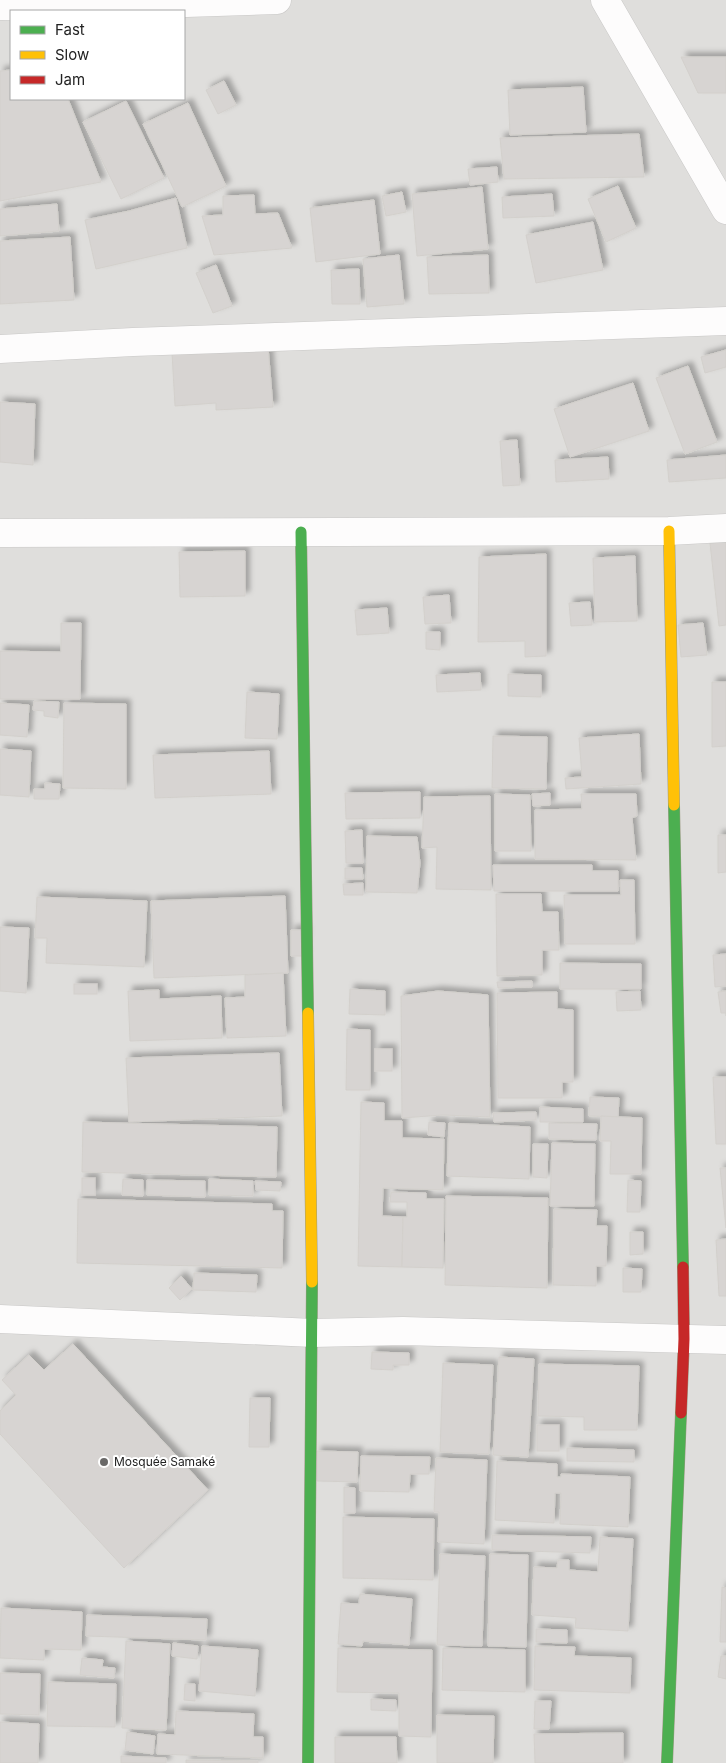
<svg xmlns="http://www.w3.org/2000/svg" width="726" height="1763" viewBox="0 0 726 1763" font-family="Inter,sans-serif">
	<defs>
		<filter id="shadow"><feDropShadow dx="4.5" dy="-4.5" stdDeviation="2.5" flood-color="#0004"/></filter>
	</defs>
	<rect width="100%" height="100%" fill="#f0eeeb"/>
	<!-- residential -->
	<path fill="#dfdedc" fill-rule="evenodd" d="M0 0H726V1763H0ZM11 11H184V99H11Z"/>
	<!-- building -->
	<g fill="#d7d4d2" stroke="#d3d0cc" filter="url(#shadow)">
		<polygon points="681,57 726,57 726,93 698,93"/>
		<polygon points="11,70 11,99 68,99 101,182 0,201 0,71"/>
		<polygon points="224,81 236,105 218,114 206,90"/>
		<polygon points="583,87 586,132 510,135 508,90"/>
		<polygon points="126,101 164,178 121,199 83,122"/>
		<polygon points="188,103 226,186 182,207 143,124"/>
		<polygon points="639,134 644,177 504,179 500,138"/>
		<polygon points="497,167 498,182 470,185 468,169"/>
		<polygon points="618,186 636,228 606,242 588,199"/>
		<polygon points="482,187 488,249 417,256 412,194"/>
		<polygon points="402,192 406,212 386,216 382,196"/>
		<polygon points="552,194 554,216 503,218 502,197"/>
		<polygon points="254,195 255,214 278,213 292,248 214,255 202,216 223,215 223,196"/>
		<polygon points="176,198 187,248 96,269 85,220 129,211"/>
		<polygon points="374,200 380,254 316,262 310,208"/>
		<polygon points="57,204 59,231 0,236 0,209"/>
		<polygon points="593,222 603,270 536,283 526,235"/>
		<polygon points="70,237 74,300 0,304 0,241"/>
		<polygon points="399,255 404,304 367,307 363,259"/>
		<polygon points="488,255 489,293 429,294 427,257"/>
		<polygon points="216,265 232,306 213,313 196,273"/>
		<polygon points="359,269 360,304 332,304 331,270"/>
		<polygon points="268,347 273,407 216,410 216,403 175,406 172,353"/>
		<polygon points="726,350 726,367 705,373 701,357"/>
		<polygon points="688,366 717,442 685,454 656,378"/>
		<polygon points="633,383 649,431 570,457 554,409"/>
		<polygon points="0,402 35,404 33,465 0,462"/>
		<polygon points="517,440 520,485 503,486 500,441"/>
		<polygon points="726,455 726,478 669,482 667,460"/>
		<polygon points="608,457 609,479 556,482 555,460"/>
		<polygon points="726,542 726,625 719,626 710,543"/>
		<polygon points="245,551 245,596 180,597 179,552"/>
		<polygon points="546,554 546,656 525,657 525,641 478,642 479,557"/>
		<polygon points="635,556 637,621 595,622 593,558"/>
		<polygon points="449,595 451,623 425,624 423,597"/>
		<polygon points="590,602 592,625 571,626 569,603"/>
		<polygon points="387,608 389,633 357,635 355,610"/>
		<polygon points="61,623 81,623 80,699 0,699 0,651 61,652"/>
		<polygon points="703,623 707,655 681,657 678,625"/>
		<polygon points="426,632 440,632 440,650 426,649"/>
		<polygon points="480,673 481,690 437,692 436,675"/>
		<polygon points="508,674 541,675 541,697 508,696"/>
		<polygon points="712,682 726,682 726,746 712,747"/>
		<polygon points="247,692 279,694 277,739 245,738"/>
		<polygon points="34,701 59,702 58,718 44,716 44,711 33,710"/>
		<polygon points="0,703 29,705 27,737 0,735"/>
		<polygon points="64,703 126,704 126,789 63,788"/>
		<polygon points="639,734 641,784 566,789 565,778 582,777 579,738"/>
		<polygon points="493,736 547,737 546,789 492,788"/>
		<polygon points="0,749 31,751 29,797 0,795"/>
		<polygon points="269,751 271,794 155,798 153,755"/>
		<polygon points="45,783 60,784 59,799 34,799 34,789 45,789"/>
		<polygon points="420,792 420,818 346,819 345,793"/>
		<polygon points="550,793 550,805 533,806 532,794"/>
		<polygon points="495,794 530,795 531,851 495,851"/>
		<polygon points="581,794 636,794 637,816 632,818 636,860 535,859 535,810 582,809"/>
		<polygon points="490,796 491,890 436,889 437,847 422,848 424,797"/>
		<polygon points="362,830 363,863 346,863 345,831"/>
		<polygon points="718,835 726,835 726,872 718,873"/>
		<polygon points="367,836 417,837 420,863 417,893 366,892"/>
		<polygon points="493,865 592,865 592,871 618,871 618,891 494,891"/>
		<polygon points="345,868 362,868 363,879 345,879"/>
		<polygon points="620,880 634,880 635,944 565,944 564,895 621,895"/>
		<polygon points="363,883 363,895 344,895 343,884"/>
		<polygon points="496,894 541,894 542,912 558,912 559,950 542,950 542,975 497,976"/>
		<polygon points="285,896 288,973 154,978 151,901"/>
		<polygon points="37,897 147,901 144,967 46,963 47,938 35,938"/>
		<polygon points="0,927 29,928 26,993 0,991"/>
		<polygon points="291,930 305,930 304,956 291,956"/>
		<polygon points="726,954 726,986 715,987 713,955"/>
		<polygon points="560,963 641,964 641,989 560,989"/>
		<polygon points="283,973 286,1036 227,1038 225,998 245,997 245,975"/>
		<polygon points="532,981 532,987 498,988 497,982"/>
		<rect x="74" y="984" width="23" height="10"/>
		<polygon points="350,989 385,991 385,1015 349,1014"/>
		<polygon points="159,990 159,999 221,996 222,1038 130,1041 128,991"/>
		<polygon points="438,991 488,995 490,1117 443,1115 402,1118 401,996"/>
		<polygon points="640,991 641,1010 617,1011 616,992"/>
		<polygon points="726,991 726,1016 726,1013 721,1013 718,992"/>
		<polygon points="557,992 557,1009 573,1010 573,1082 562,1082 562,1098 498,1098 497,993"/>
		<polygon points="347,1029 370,1030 370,1090 346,1090"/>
		<rect x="375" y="1049" width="17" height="22"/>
		<polygon points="279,1053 282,1116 129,1122 126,1058"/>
		<polygon points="713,1077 726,1077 726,1144 716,1144"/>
		<polygon points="590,1097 619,1098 618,1117 589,1116"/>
		<polygon points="361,1102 384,1103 384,1121 402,1121 402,1138 444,1139 443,1190 383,1188 382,1216 403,1217 402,1267 358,1266"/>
		<polygon points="540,1107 583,1109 583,1122 540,1122"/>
		<polygon points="536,1112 536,1120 494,1122 493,1113"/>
		<polygon points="601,1116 642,1118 641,1174 610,1174 611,1141 600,1141"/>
		<polygon points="83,1122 277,1127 276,1177 82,1172"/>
		<polygon points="429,1122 445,1123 444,1137 428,1135"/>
		<polygon points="449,1123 530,1127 529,1179 447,1176"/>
		<polygon points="549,1123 597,1124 596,1140 549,1139"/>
		<polygon points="552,1143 595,1144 594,1206 550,1206"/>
		<polygon points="533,1144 548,1144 547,1178 533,1177"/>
		<polygon points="720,1168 726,1168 726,1228"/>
		<rect x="82" y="1178" width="13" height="17"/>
		<polygon points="123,1179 143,1180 143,1196 122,1195"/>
		<polygon points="209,1179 253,1181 253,1196 209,1195"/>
		<polygon points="147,1180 205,1181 205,1197 147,1195"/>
		<polygon points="628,1180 641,1181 640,1212 627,1212"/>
		<polygon points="255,1181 281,1182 280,1191 256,1190"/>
		<polygon points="391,1192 426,1193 426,1199 444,1199 443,1268 402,1267 403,1217 407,1217 407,1202 390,1202"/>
		<polygon points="446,1196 548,1198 547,1288 445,1285"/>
		<polygon points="78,1199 272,1204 272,1211 283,1211 282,1268 77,1263"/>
		<polygon points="554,1209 597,1210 596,1226 607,1226 606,1266 596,1266 596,1286 553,1285"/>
		<polygon points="630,1232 643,1232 643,1254 630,1255"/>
		<polygon points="726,1239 726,1296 719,1296 716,1240"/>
		<polygon points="623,1268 642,1269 641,1292 623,1292"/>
		<polygon points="194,1273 257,1275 256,1292 193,1290"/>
		<polygon points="181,1276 192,1289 180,1300 169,1288"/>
		<polygon points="73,1344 208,1490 124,1568 0,1434 0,1411 16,1395 2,1380 29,1355 44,1370"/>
		<polygon points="372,1352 409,1353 409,1365 393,1365 393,1370 371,1369"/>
		<polygon points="499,1357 534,1359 528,1457 493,1455"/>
		<polygon points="443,1363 493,1365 489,1454 440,1452"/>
		<polygon points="539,1364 639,1366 637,1430 584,1430 584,1417 538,1416"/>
		<polygon points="250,1398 270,1398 269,1447 249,1447"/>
		<rect x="537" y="1425" width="22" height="26"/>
		<polygon points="567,1448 634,1450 634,1462 567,1461"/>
		<polygon points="317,1451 358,1452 357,1482 317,1481"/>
		<polygon points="361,1456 430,1457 429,1474 410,1474 409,1492 360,1491"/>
		<polygon points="436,1458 487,1460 484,1544 438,1542 439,1512 434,1512"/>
		<polygon points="497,1461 557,1464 557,1477 561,1477 561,1474 630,1477 628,1527 560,1524 561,1493 555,1493 554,1523 495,1520"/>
		<polygon points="344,1487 355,1488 355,1513 344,1513"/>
		<polygon points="343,1517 434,1519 433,1580 343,1578"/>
		<polygon points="492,1535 591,1537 590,1553 492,1550"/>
		<polygon points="600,1537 633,1539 628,1631 575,1628 576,1618 532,1615 534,1567 557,1568 558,1560 569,1560 569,1570 598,1572"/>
		<polygon points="440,1554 485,1556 482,1646 437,1645"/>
		<polygon points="490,1554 528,1555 526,1647 488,1646"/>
		<polygon points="722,1587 726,1588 726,1642 720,1642"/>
		<polygon points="360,1594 412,1599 409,1645 363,1641 362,1646 338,1644 341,1603 359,1604"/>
		<polygon points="1,1608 82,1612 81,1650 44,1649 44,1660 0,1658"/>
		<polygon points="87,1615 207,1619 206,1640 86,1636"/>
		<polygon points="536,1629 567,1630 567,1643 536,1642"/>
		<polygon points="126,1641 170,1644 166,1730 122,1728"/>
		<polygon points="173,1643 198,1646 197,1659 172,1656"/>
		<polygon points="202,1646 258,1650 255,1696 199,1691"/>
		<polygon points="535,1646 575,1647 574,1656 631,1658 630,1693 534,1690"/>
		<polygon points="338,1648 432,1650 431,1737 399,1736 399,1693 337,1692"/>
		<polygon points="443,1648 525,1650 525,1692 442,1690"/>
		<polygon points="721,1656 726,1656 726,1679 718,1677"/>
		<polygon points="82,1658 103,1660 102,1667 115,1668 114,1678 80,1675"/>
		<polygon points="0,1673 40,1674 39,1715 0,1714"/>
		<polygon points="48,1682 116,1684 115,1727 47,1726"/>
		<polygon points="185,1684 195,1684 195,1701 184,1700"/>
		<polygon points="371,1699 396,1700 396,1711 371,1710"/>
		<polygon points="535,1701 551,1701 549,1729 534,1729"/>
		<polygon points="176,1711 254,1714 253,1737 263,1737 263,1758 157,1754 158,1734 175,1735"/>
		<polygon points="437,1715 494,1716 493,1763 437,1763"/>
		<polygon points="0,1722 39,1724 38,1763 0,1763"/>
		<polygon points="127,1732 155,1736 153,1754 125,1750"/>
		<polygon points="623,1733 623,1763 535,1763 534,1734"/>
		<polygon points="335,1737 396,1737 397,1763 335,1763"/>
		<polygon points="121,1756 166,1758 166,1763 121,1763"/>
		<polygon points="186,1760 258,1761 258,1763 186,1763"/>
	</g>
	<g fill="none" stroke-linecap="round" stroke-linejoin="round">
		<defs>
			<g id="street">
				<polyline points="605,0 726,210"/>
				<polyline points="0,6 63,7 277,0"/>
				<polyline points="0,349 133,342 726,321"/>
				<polyline points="0,533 669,531 726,528"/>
				<polyline points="0,1319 313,1333 403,1331 726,1340"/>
			</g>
			<g id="fast">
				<polyline points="301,532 308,1013"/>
				<polyline points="674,805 683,1267"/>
				<polyline points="308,1763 312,1282"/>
				<polyline points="667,1763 681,1413"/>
			</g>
			<g id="slow">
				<polyline points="669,531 674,805"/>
				<polyline points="308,1013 312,1282"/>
			</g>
			<polyline id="jam" points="681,1413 684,1339 683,1267"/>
		</defs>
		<!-- street casing -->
		<use href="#street" stroke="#c9c8c7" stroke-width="29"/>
		<!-- fast casing -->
		<use href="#fast" stroke="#999a82" stroke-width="12"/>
		<!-- slow casing -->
		<use href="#slow" stroke="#999a82" stroke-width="12"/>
		<!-- jam casing -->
		<use href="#jam" stroke="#999a82" stroke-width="12"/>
		<!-- street -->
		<use href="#street" stroke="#fdfcfc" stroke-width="28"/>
		<!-- fast -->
		<use href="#fast" stroke="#4caf50" stroke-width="11"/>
		<!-- slow -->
		<use href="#slow" stroke="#ffc107" stroke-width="11"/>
		<!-- jam -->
		<use href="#jam" stroke="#c62828" stroke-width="11"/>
	</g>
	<!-- markers -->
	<circle fill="#6a6968" stroke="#fff" stroke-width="2" cx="104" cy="1462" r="5"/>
	<g text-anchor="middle" stroke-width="4" stroke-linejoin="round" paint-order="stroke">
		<!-- poi labels -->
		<g font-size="12" fill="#222" stroke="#fff" text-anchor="start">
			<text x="114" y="1466">Mosquée Samaké</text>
		</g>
	</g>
	<!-- legend -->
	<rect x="10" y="10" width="175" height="90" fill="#ffffff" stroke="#a7a7a7"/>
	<rect x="20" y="26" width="25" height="8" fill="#4caf50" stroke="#a7a7a7"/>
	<text x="55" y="35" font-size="15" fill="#222222">Fast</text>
	<rect x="20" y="51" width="25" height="8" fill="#ffc107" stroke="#a7a7a7"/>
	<text x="55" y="60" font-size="15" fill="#222222">Slow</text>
	<rect x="20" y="76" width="25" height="8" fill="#c62828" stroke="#a7a7a7"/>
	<text x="55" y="85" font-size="15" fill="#222222">Jam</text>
</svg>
